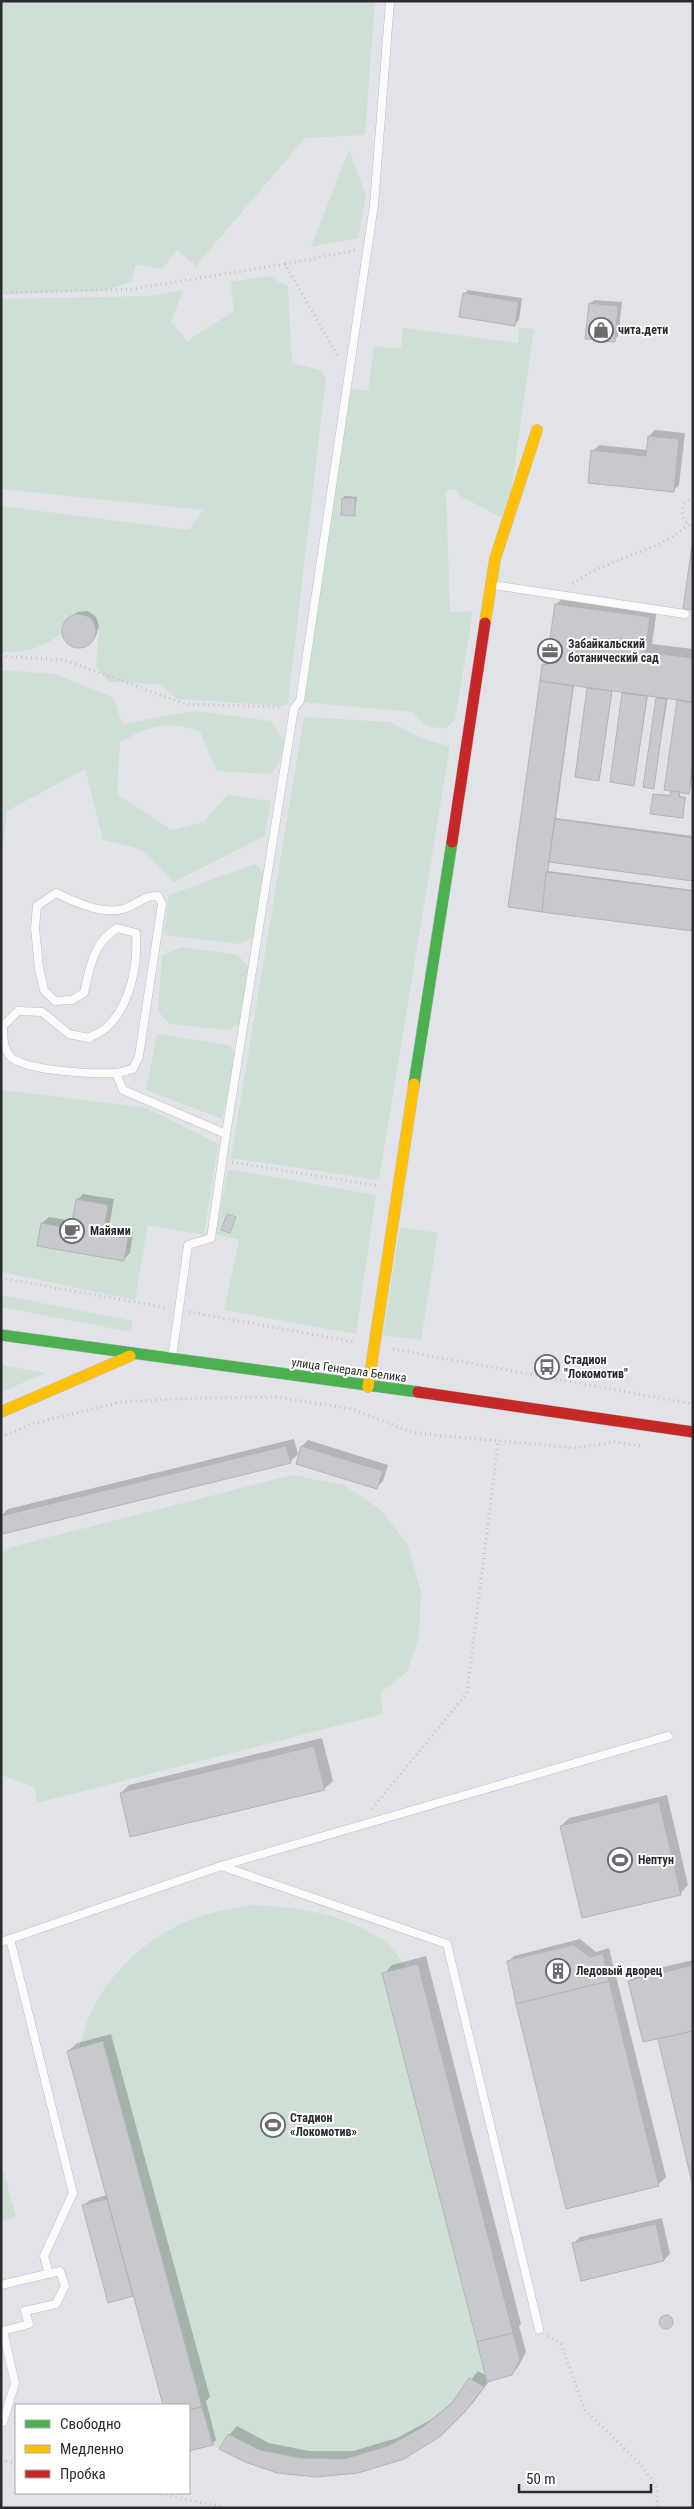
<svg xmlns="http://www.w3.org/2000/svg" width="694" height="2509" viewBox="0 0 694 2509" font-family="'Roboto Condensed',sans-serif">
	<rect width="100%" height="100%" fill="#e2e3e9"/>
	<!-- green -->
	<g fill="#cedfd6">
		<polygon points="1,1 375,1 365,135 305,138 196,266 177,250 162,269 136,264 131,282 103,291 1,294"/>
		<polygon points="349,150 366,196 358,238 311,247"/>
		<path d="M268 276 288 286 292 363 320 370 326 378 288 703 284 706 177 699 160 684 109 682 96 666 99 632 83 618C53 640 41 653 1 652V506L189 530 203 510 1 489V299L150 296 183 290 171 322 187 341 234 311 230 282Z"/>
		<polygon points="403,328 518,343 519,328 534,329 511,491 501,517 458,495 457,489 446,490 450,612 473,611 455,720 445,729 427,726 412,712 302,702 349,388 368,391 374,346 401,349"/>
		<path d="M1 670 54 674 114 698 122 724 194 711 271 721 287 746 272 774 217 771 200 732C168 719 149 727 120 742L117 794 172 830 204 822 227 795 271 801 265 836 174 882 140 849 103 840 85 769 7 811 1 861Z"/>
		<polygon points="304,717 390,722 426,740 450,746 379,1180 231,1158"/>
		<polygon points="255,864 264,874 254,936 240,944 164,935 169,895"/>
		<polygon points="182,947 238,955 248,967 241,1023 229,1030 169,1024 158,1011 162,955"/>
		<polygon points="157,1034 230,1045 237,1058 222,1119 146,1090"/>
		<polygon points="1,1090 147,1108 218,1144 204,1235 148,1225 135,1300 1,1272"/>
		<polygon points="228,1169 376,1195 356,1334 224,1310 239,1240 216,1234"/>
		<polygon points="400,1227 438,1233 421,1340 383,1335"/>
		<polygon points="1,1295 132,1321 131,1332 1,1307"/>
		<polygon points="1,1365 46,1373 1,1392"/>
		<polygon points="292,1475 344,1485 381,1510 408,1546 421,1592 419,1636 407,1672 380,1693 383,1714 37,1803 34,1787 1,1775 1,1555 11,1547"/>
		<path d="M249 1905C296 1907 341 1912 381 1939 391 1946 399 1958 408 1967L418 1964 520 2359 512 2375 487 2382 465 2412 441 2436 404 2459 358 2473 316 2477 277 2473 245 2462 213 2445 189 2451V2405H163L67 2051 79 2047C83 2037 85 2025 90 2015 111 1968 156 1929 204 1915 219 1911 234 1908 249 1905Z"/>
		<polygon points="1,2162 16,2217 1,2221"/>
	</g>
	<!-- shadow -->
	<g fill="#0003">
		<polygon points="468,290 522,298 519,320 515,324 464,294"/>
		<polygon points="594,300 622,302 618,336 614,340 590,304"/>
		<polygon points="655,430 685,433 679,485 673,491 593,451 599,445 648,450 649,436"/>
		<polygon points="345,496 357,497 354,515 343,498"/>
		<polygon points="564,596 657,609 652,644 693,649 693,769 690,791 680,791 680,796 686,797 682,817 654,794 672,795 678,701 680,699 668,697 653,788 659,696 648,695 634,785 624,693 625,692 574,685 556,818 693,836 693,880 550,861 548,871 693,890 693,930 510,906 543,665 548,660 556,605"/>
		<polygon points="88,611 96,617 99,626 96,636 82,647 72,646 63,634 65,623 77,612"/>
		<polygon points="588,689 612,693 599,780"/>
		<polygon points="83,1194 114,1199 109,1228 133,1232 130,1253 123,1260 42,1223 49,1217 73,1221 77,1200"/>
		<polygon points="294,1439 298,1454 290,1462 4,1532 1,1516 8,1509"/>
		<polygon points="308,1440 388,1465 383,1481 377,1487 302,1446"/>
		<polygon points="322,1738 333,1781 324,1789 121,1793 129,1785"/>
		<polygon points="667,1795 688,1885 680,1894 561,1826 569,1818"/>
		<polygon points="580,1939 596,1952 609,1948 666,2177 658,2185 508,1962 514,1956"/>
		<polygon points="426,1956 521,2324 519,2326 526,2352 518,2367 512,2374 490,2380 473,2403 440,2435 403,2458 277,2472 229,2435 237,2426 269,2443 309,2451 353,2451 397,2438 432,2419 455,2400 478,2371 487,2376 384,1974 392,1965"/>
		<polygon points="693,1960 693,2181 659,2037 629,1981 638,1973"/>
		<polygon points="111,2034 210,2397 206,2401 216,2440 212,2444 189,2450 189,2405 164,2405 134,2294 109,2301 83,2206 90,2200 107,2195 68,2051 77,2043"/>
		<polygon points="662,2218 670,2254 664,2260 573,2244 580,2237"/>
		<circle cx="667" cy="2321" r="6"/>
	</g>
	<!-- building -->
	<g fill="#c8c9cd" stroke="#b3b4b8">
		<polygon points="463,293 519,302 515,326 459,317"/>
		<polygon points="589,303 618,306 615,342 585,339"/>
		<polygon points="648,436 679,439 674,492 588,483 591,450 646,456"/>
		<polygon points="342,498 355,498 355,516 341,515"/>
		<polygon points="693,538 693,610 683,609"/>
		<polygon points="555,604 650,617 645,652 693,658 693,702 540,681 542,664 546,665"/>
		<circle cx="79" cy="631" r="17"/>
		<polygon points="540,681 573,686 542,912 508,907"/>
		<polygon points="587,688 612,691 599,781 575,777"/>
		<polygon points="622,693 647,696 634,786 610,782"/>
		<polygon points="656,698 666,699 654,789 643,787"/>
		<polygon points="677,700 693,703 693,763 689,794 664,790"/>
		<polygon points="671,791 680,792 679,797 685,798 683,818 650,814 653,794 670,796"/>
		<polygon points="555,819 693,838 693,881 549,862"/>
		<polygon points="546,872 693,891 693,931 542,912"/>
		<polygon points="76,1199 108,1205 103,1234 128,1238 124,1261 37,1246 41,1223 71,1228"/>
		<polygon points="227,1214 236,1217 230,1233 221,1230"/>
		<polygon points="286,1446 291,1463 3,1534 1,1516"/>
		<polygon points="301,1446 383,1471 377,1489 296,1464"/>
		<polygon points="314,1746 325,1790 130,1837 120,1793"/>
		<polygon points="659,1802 681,1895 582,1918 560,1826"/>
		<polygon points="573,1945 590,1957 603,1954 609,1981 516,2004 507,1961"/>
		<polygon points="418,1964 513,2333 477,2342 382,1973"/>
		<polygon points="693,1965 693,2031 643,2042 628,1981"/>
		<polygon points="609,1981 659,2186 566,2209 516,2004"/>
		<polygon points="693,2031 693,2187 658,2039"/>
		<polygon points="103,2041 202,2407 189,2410 189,2405 163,2405 67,2051"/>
		<polygon points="107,2199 133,2296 108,2303 82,2205"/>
		<polygon points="656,2224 664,2261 581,2281 572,2243"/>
		<circle cx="666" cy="2322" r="7"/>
		<polygon points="513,2333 520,2359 512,2375 487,2382 477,2342"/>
		<polygon points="469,2378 484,2387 465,2412 441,2436 404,2459 358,2473 316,2477 277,2473 245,2462 219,2449 228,2434 260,2450 300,2458 344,2459 388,2446 423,2427 452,2403"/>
		<polygon points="202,2407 213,2445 189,2451 189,2410"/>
	</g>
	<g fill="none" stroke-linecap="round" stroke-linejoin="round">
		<defs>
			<g id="lane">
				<polyline points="493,585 685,614"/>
				<path d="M56 893C75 902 102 915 123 909 137 905 143 895 158 896L162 904 139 1056 133 1069C127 1070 120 1073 114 1073 94 1074 20 1071 9 1055 3 1047 3 1036 3 1026L18 1011 42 1012 69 1034 89 1038C94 1035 101 1032 106 1028 131 1005 138 964 136 933L117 928C93 943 90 967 84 993L72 1000 55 1001 44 990 39 968 35 928 37 906Z"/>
				<polyline points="116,1073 123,1090 226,1134 211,1238 188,1245 172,1358"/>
				<polyline points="226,1134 294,708 300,701 374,205 390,1"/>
				<polyline points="221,1866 668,1736"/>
				<polyline points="10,1939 221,1866 447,1944 539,2329"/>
				<polyline points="1,1942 10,1939 73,2193 44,2256 49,2274"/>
				<polyline points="1,2285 60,2271 65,2286 56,2304 25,2311 29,2324 3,2331 15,2383 3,2422 1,2421"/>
			</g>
			<g id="fast">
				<polyline points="414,1084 452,842"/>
				<polyline points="1,1335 418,1392"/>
			</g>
			<g id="slow">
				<polyline points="485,623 495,559 537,430"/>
				<polyline points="368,1387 414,1084"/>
				<polyline points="1,1412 130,1356"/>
			</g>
			<g id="jam">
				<polyline points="452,842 485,623"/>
				<polyline points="418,1392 693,1432"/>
			</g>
		</defs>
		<!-- lane casing -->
		<use href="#lane" stroke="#bdbfc3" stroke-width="9"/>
		<!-- fast casing -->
		<use href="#fast" stroke="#bdbfc3" stroke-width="12"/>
		<!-- slow casing -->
		<use href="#slow" stroke="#bdbfc3" stroke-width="12"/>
		<!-- jam casing -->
		<use href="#jam" stroke="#bdbfc3" stroke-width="12"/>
		<!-- path -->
		<g stroke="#c2c3c5" stroke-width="3" stroke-dasharray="1 4" stroke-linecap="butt">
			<polyline points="285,264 356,250"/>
			<polyline points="1,293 132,289 285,264 339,358"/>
			<path d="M693 497 684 504C680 514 683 522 693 527"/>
			<path d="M573 584C608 556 659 554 688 524"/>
			<polyline points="1,656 64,660 186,704 283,707"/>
			<polyline points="232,1162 379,1186"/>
			<polyline points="1,1278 168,1308"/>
			<polyline points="189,1312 355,1342"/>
			<polyline points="393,1349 693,1404"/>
			<polyline points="1,1437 32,1424 120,1402 196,1398 277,1397 352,1409 414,1433 576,1448 614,1442 643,1446"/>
			<polyline points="372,1809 467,1693 498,1443"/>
			<polyline points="548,2336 561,2344 585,2410 640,2464 657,2487 657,2508"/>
			<polyline points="1,2460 16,2464"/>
			<polyline points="156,2493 228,2508"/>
			<polyline points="654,2508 683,2508"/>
		</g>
		<!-- lane -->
		<use href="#lane" stroke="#fbfbfc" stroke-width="8"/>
		<!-- fast -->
		<use href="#fast" stroke="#4caf50" stroke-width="11"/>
		<!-- slow -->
		<use href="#slow" stroke="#ffc107" stroke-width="11"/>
		<!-- jam -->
		<use href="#jam" stroke="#c62828" stroke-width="11"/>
	</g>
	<!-- icons -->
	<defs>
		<symbol id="shop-ring" viewBox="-11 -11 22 22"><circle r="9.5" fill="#fff" stroke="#6a6b70" stroke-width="1.5"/><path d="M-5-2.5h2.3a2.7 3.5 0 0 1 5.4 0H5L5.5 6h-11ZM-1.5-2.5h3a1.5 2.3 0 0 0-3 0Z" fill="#6a6b70"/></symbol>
		<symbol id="office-ring" viewBox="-11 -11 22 22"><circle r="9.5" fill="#fff" stroke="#6a6b70" stroke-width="1.5"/><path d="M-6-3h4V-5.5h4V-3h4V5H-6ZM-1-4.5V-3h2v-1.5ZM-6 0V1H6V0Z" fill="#6a6b70"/></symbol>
		<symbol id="cafe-ring" viewBox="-11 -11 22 22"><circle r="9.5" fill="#fff" stroke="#6a6b70" stroke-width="1.5"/><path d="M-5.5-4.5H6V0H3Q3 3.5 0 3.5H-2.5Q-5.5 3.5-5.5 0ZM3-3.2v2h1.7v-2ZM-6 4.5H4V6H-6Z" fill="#6a6b70"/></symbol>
		<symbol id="bus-ring" viewBox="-11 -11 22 22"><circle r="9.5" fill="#fff" stroke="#6a6b70" stroke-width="1.5"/><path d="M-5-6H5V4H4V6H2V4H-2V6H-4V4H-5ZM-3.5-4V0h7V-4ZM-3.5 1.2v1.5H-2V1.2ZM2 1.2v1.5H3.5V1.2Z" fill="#6a6b70"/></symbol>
		<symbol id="stadium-ring" viewBox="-11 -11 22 22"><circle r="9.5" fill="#fff" stroke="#6a6b70" stroke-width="1.5"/><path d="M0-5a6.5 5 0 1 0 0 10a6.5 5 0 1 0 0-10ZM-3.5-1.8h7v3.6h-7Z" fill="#6a6b70"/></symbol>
		<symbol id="building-ring" viewBox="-11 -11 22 22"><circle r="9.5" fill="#fff" stroke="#6a6b70" stroke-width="1.5"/><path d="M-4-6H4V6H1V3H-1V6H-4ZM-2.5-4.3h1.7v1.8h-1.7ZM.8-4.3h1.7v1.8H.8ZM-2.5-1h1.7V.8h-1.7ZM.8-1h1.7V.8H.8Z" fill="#6a6b70"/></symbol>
	</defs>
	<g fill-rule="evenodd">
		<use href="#shop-ring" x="587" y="316" width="28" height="28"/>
		<use href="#office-ring" x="536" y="637" width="28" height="28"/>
		<use href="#cafe-ring" x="58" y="1217" width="28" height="28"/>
		<use href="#bus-ring" x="533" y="1353" width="28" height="28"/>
		<use href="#stadium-ring" x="606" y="1846" width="28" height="28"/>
		<use href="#building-ring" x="544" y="1957" width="28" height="28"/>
		<use href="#stadium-ring" x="259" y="2111" width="28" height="28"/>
	</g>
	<g text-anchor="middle" stroke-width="4" stroke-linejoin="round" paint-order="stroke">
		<!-- poi labels -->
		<g font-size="12" font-weight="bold" fill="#2a2b2f" stroke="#fff" text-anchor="start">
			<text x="618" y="334">чита.дети</text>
			<text x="568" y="648">Забайкальский<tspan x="568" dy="14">ботанический сад</tspan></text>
			<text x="90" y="1235">Майями</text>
			<text x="564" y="1364">Стадион<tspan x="564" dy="14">"Локомотив"</tspan></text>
			<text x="638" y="1864">Нептун</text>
			<text x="576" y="1975">Ледовый дворец</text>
			<text x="290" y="2122">Стадион<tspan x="290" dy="14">«Локомотив»</tspan></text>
		</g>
		<!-- street labels -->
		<g font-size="12" fill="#2a2b2f" stroke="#fff">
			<text transform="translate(349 1370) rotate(8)" y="4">улица Генерала Белика</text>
		</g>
	</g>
	<!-- border -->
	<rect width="694" height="2509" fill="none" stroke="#2a2b2f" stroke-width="5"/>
	<!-- legend -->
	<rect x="15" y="2404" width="175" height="90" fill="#ffffff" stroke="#aaaaac"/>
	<rect x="25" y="2420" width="25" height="8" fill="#4caf50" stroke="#aaaaac"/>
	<text x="60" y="2429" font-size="15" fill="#2a2b2f">Свободно</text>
	<rect x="25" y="2445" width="25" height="8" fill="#ffc107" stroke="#aaaaac"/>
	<text x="60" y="2454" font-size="15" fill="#2a2b2f">Медленно</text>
	<rect x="25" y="2470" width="25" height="8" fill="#c62828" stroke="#aaaaac"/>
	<text x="60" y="2479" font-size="15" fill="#2a2b2f">Пробка</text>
	<!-- scale -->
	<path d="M519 2484v8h132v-8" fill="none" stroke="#2a2b2f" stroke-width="2.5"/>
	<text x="526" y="2484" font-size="15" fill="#2a2b2f" stroke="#ffffff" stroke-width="4" paint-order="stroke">50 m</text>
</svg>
